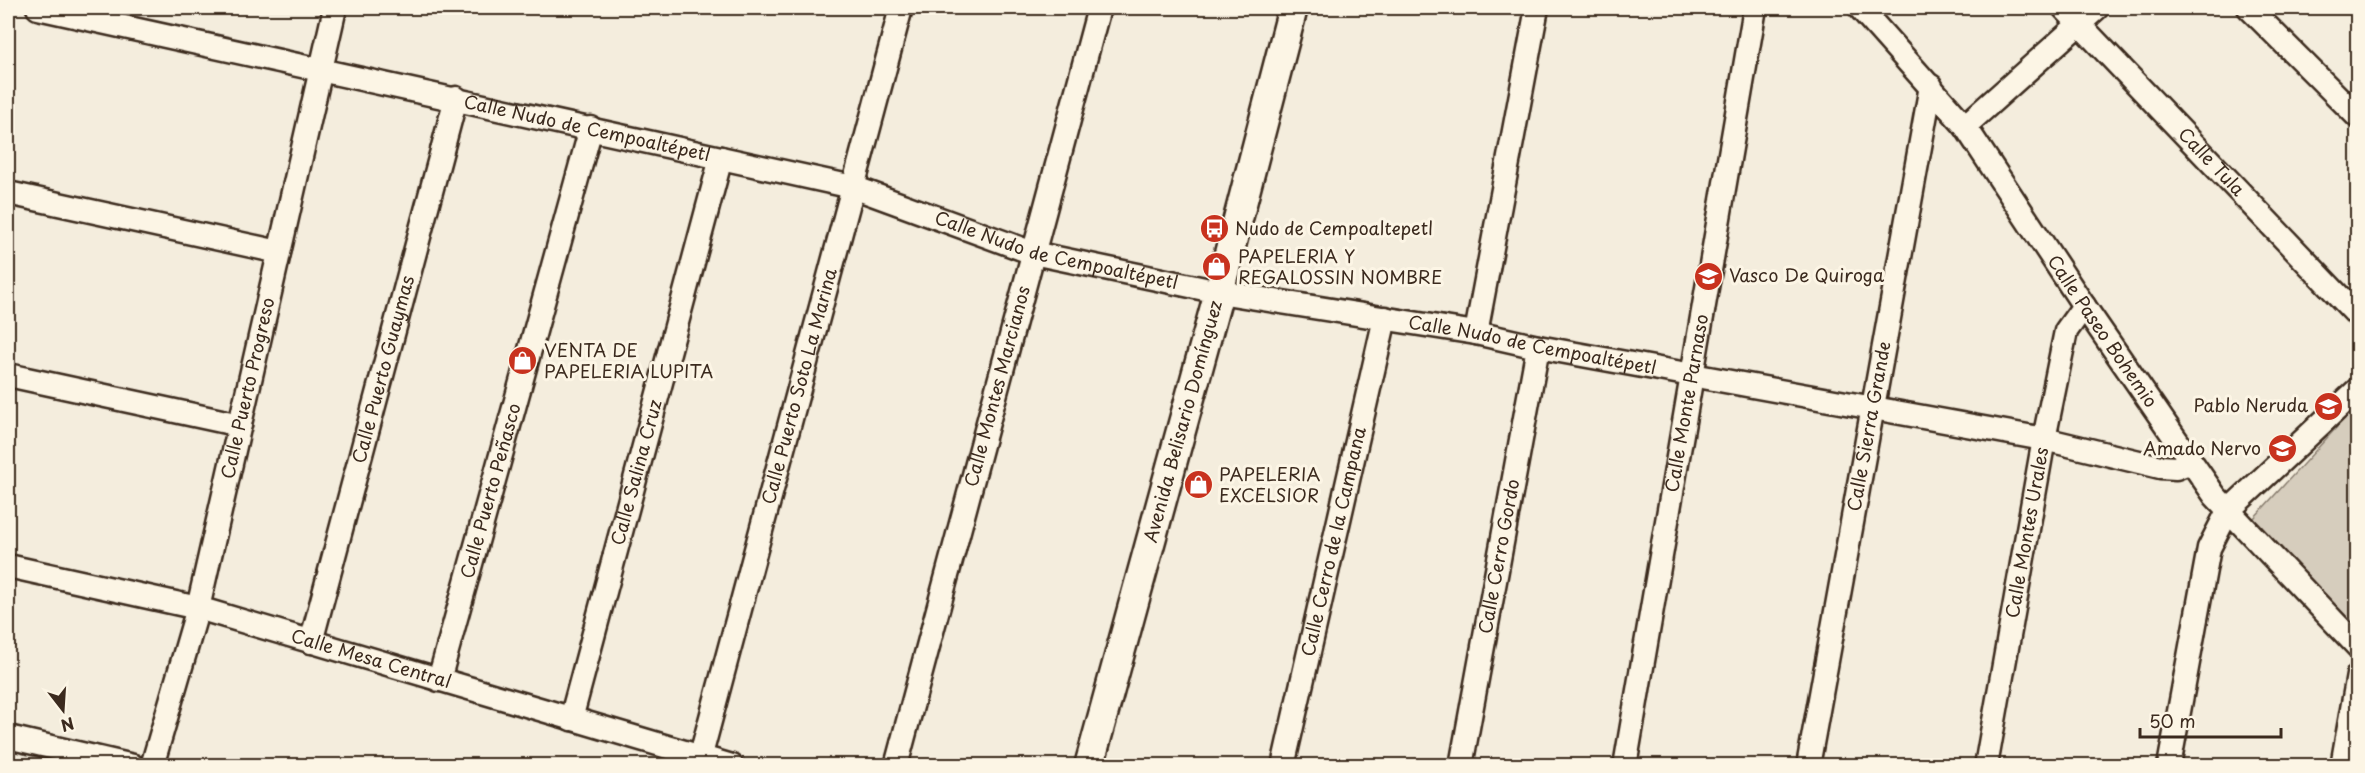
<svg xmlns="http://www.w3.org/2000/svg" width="2365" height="773" viewBox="0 0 2365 773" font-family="'Playpen Sans',sans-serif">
	<rect width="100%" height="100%" fill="#f4eddd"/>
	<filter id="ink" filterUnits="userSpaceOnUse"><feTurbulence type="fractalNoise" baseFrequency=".0167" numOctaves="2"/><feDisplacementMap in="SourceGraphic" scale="12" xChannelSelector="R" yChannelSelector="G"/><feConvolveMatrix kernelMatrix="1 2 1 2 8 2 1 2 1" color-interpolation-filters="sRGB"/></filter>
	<g filter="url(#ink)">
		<!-- green -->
		<polygon fill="#d6cdbd" stroke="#887c6e" stroke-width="1.5" points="2357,405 2357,629 2253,519"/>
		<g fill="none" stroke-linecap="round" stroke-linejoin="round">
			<defs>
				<g id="minor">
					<path id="s1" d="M38 8 853 187 1033 253 1219 292 1476 333 1538 347 2044 439 2160 467 2176 468 2191 462"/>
					<path id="s2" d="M1860 8 1965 126 2084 306 2215 496 2358 647"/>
					<path id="s3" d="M2064 8 2358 316"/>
					<polyline points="2249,8 2358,117"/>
					<polyline points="1965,126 2097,8"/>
					<polyline points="8,193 279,252"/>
					<polyline points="1476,333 1537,8"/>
					<polyline points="8,375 240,425"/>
					<path id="s4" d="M8 566 198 608 732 766"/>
					<path id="s5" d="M311 642 456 98"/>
					<path id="s6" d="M439 680 591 128"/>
					<path id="s7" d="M571 719 721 158"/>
					<polyline points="8,737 133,766"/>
					<path id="s8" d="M152 766 198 608 335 8"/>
					<path id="s9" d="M698 766 901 8"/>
					<path id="s10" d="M896 766 1099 8"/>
					<path id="s11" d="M1283 766 1385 318"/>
					<path id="s12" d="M1461 766 1538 347"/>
					<path id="s13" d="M1625 766 1755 8"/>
					<path id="s14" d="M1808 766 1931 86"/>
					<path id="s15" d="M1986 766 2044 439 2066 331 2084 306"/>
					<polyline points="2169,766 2209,548 2228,511 2358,389"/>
					<polyline points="2342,766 2358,675"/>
				</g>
				<g id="major">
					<path id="s16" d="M1089 766 1219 292 1293 8"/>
				</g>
			</defs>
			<!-- minor casing -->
			<use href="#minor" stroke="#3b2a1e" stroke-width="27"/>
			<!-- major casing -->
			<use href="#major" stroke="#3b2a1e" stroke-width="33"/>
			<!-- minor -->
			<use href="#minor" stroke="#fcf5e5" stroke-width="22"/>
			<!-- major -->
			<use href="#major" stroke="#fcf5e5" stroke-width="28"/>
		</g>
	</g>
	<!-- icons -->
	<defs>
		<symbol id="bus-disc" viewBox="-11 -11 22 22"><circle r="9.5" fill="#c8321e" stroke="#fcf5e5"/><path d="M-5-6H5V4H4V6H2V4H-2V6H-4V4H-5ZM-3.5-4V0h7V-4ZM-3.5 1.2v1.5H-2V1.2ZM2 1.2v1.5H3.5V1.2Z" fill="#fff"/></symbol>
		<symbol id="shop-disc" viewBox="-11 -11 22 22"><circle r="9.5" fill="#c8321e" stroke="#fcf5e5"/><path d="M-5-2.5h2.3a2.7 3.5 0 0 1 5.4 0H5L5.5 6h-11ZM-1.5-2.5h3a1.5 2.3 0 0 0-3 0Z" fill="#fff"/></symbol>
		<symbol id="school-disc" viewBox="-11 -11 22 22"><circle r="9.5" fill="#c8321e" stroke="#fcf5e5"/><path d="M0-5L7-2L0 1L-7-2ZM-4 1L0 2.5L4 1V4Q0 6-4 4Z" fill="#fff"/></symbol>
	</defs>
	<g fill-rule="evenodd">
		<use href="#bus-disc" x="1198" y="212" width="33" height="33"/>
		<use href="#shop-disc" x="1200" y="250" width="33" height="33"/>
		<use href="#school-disc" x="1692" y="260" width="33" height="33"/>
		<use href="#shop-disc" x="506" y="344" width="33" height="33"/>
		<use href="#school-disc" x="2312" y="390" width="33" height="33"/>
		<use href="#school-disc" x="2266" y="432" width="33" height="33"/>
		<use href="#shop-disc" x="1182" y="468" width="33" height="33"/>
	</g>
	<g text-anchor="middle" stroke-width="6" stroke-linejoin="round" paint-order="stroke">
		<!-- street labels -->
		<g font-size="18" fill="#3b2a1e" stroke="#fcf5e5">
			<text dy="6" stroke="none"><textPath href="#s1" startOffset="562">Calle Nudo de Cempoaltépetl</textPath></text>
			<text dy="6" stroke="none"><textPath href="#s3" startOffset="213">Calle Tula</textPath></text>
			<text dy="6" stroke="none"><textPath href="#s1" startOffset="1048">Calle Nudo de Cempoaltépetl</textPath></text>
			<text dy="6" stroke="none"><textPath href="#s2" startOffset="405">Calle Paseo Bohemio</textPath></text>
			<text dy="6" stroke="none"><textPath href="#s1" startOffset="1534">Calle Nudo de Cempoaltépetl</textPath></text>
			<text dy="6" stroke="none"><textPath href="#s5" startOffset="282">Calle Puerto Guaymas</textPath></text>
			<text dy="6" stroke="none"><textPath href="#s9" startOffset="393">Calle Puerto Soto La Marina</textPath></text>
			<text dy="6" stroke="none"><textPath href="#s10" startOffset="393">Calle Montes Marcianos</textPath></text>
			<text dy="6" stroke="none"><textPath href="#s8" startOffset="390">Calle Puerto Progreso</textPath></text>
			<text dy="6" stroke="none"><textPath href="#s13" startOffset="368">Calle Monte Parnaso</textPath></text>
			<text dy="6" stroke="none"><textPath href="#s16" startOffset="357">Avenida Belisario Domínguez</textPath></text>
			<text dy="6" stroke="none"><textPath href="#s14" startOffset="345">Calle Sierra Grande</textPath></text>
			<text dy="6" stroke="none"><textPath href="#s7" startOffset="255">Calle Salina Cruz</textPath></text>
			<text dy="6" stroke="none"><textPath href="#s6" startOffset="196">Calle Puerto Peñasco</textPath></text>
			<text dy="6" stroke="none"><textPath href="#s15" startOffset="237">Calle Montes Urales</textPath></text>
			<text dy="6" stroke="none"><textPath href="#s11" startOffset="230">Calle Cerro de la Campana</textPath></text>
			<text dy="6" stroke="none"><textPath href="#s12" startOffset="213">Calle Cerro Gordo</textPath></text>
			<text dy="6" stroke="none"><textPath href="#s4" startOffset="375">Calle Mesa Central</textPath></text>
		</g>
		<!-- poi labels -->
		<g font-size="18" fill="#3b2a1e" stroke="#fcf5e5" text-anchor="start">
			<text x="1235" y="235">Nudo de Cempoaltepetl</text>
			<text x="1238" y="263">PAPELERIA Y<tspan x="1238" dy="21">REGALOSSIN NOMBRE</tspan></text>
			<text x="1729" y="282">Vasco De Quiroga</text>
			<text x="544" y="357">VENTA DE<tspan x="544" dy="21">PAPELERIA LUPITA</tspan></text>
			<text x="2308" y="412" text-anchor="end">Pablo Neruda</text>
			<text x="2261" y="455" text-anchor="end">Amado Nervo</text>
			<text x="1219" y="481">PAPELERIA<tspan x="1219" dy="21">EXCELSIOR</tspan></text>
		</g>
	</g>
	<!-- margin -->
	<rect width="2365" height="773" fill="none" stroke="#fcf5e5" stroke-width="30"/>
	<rect x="15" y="15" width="2335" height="743" fill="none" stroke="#3b2a1e" stroke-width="2" filter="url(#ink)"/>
	<!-- north arrow -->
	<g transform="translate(63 710) rotate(163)" stroke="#fcf5e5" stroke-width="4.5" paint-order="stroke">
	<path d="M0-4.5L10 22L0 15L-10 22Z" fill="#3b2a1e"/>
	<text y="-9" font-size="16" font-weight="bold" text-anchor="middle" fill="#3b2a1e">N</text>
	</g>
	<!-- scale -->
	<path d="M2140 728v9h141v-9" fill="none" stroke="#3b2a1e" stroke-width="3"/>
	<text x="2149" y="728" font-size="18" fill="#3b2a1e" stroke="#fcf5e5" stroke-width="4.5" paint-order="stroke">50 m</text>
</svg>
